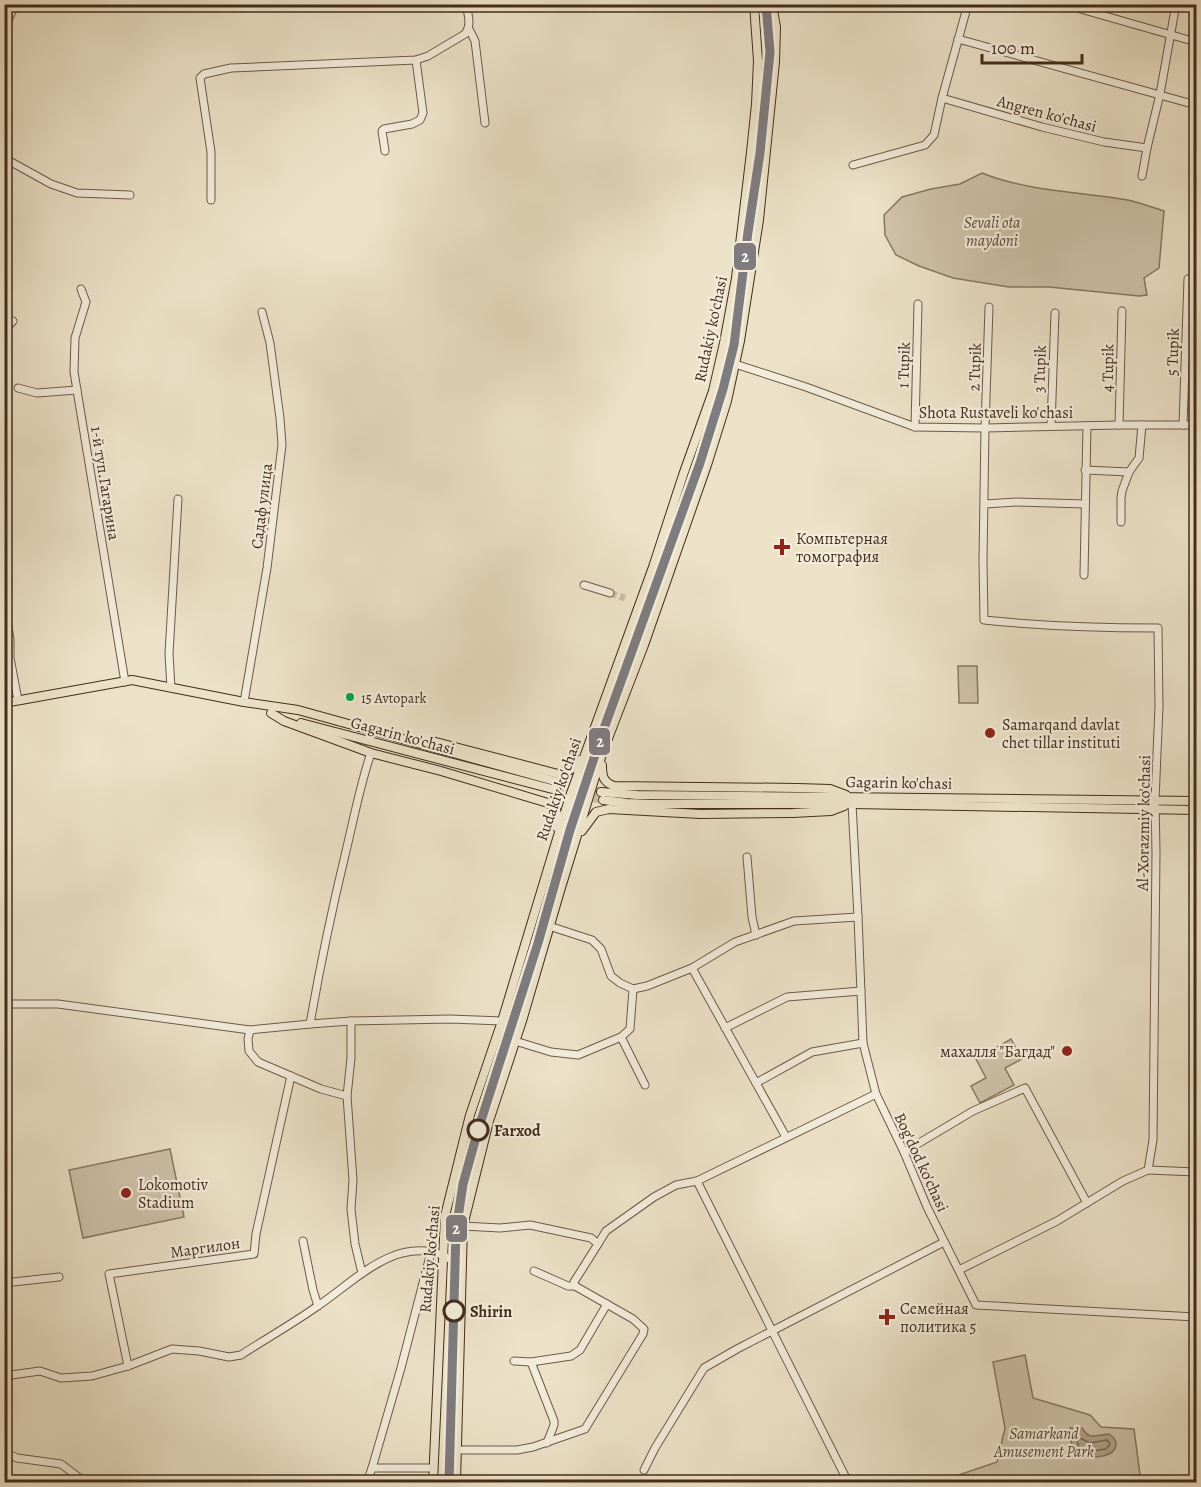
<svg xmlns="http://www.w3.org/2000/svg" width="1201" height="1487" viewBox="0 0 1201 1487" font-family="Alegreya,serif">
	<rect width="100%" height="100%" fill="#ece2c8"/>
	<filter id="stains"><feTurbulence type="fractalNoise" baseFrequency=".00333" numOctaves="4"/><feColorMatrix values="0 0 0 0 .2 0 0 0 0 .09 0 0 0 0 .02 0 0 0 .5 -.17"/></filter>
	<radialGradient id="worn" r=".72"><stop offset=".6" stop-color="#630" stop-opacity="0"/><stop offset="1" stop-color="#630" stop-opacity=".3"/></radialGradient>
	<!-- green -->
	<g fill="#cfc3ab" stroke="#887864" stroke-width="1.5">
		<path d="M982 173C1026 191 1081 192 1128 200 1140 203 1152 207 1164 211L1159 268 1144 278 1147 295 1139 296 1049 287H1009L953 278 919 266 896 255 885 235 884 215 902 197 931 189 960 184Z"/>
		<polygon points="958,666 977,666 978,703 959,703"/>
		<polygon points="1011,1039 1022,1059 1005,1068 1014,1085 980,1103 971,1086 986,1078 976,1059"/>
		<polygon points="170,1149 184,1217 83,1238 69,1170"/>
		<polygon points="1025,1355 1033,1398 1090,1415 1101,1427 1134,1429 1141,1482 938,1482 997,1462 1005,1428 993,1362"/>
	</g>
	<!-- water -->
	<path fill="#b2a48e" stroke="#857460" stroke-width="1.5" d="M1070 1428H1082C1090 1441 1095 1435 1109 1434 1113 1437 1117 1440 1116 1446 1113 1458 1094 1457 1084 1457 1070 1452 1071 1442 1070 1428Z"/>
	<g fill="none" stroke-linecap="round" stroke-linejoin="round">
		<!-- shore -->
		<path stroke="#7a6855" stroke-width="1.5" d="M1080 1438 1090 1443 1107 1440 1110 1444 1106 1449C1095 1450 1079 1457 1077 1440Z"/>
		<!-- minor-tunnel -->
		<polyline stroke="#cabea6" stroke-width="7" stroke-dasharray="7 3.5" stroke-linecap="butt" points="610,593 625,598"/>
		<!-- major-tunnel -->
		<g stroke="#cabea6" stroke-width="8" stroke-dasharray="8 4" stroke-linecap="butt">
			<polyline points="558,782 601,792"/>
			<polyline points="556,790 578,796 603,800"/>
		</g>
		<defs>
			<g id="minor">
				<polyline points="1063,4 1196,42"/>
				<polyline points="469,29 475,41 485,123"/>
				<polyline points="4,30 15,4"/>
				<polyline points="958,39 1196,105"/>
				<polyline points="942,98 1042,127 1104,142 1147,148"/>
				<polyline points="385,151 382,131 384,129 412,124 420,120 423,113 416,60"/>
				<polyline points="4,158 51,184 77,193 130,195"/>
				<polyline points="853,165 925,145 934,135 942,98 968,4"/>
				<polyline points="1142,176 1147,148 1160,94 1176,4"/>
				<path d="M211 200V152L200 78 204 74 231 68 416 60 428 56 465 34C472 25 468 15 466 4"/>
				<polyline points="81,289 86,302 75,338 74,372 125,682"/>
				<polyline points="4,331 13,321"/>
				<polyline points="735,364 806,387 915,427 985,428 1119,425 1196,425"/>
				<polyline points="18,388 37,393 77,390"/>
				<polyline points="1119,425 1122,311"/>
				<polyline points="1183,425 1188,279"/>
				<polyline points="1051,426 1055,313"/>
				<polyline points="915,427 918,304"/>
				<polyline points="1085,470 1129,472"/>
				<polyline points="985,504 1016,502 1085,504"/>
				<polyline points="1121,522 1121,498 1122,491 1129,472 1139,458 1142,425"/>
				<polyline points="1084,575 1087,426"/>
				<polyline points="584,585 610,593"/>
				<polyline points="4,602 10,639 10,658 18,700"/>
				<polyline points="171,688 169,654 178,499"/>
				<polyline points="244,702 267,568 282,445 280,418 270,343 262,312"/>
				<polyline points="852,804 858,917 863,1043 876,1094 904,1152 927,1207 976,1305 1196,1317"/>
				<polyline points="747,857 752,917 756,935"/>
				<polyline points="549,926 592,940 601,949 611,976 620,983 633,989 630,1029 621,1037"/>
				<polyline points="633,989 647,986 692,968"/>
				<polyline points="4,1004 58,1004 250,1030 310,1024 351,1021 450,1019 502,1021"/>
				<polyline points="351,1021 351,1058 347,1096 353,1180 351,1209 355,1244 362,1273"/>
				<path d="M310 1024C320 966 332 909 346 851 354 818 360 785 371 753"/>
				<polyline points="725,1028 787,997 861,991"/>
				<polyline points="250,1030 248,1039 249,1051 258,1062 321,1089 347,1096"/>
				<polyline points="515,1041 551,1052 578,1055 621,1037 645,1085"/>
				<polyline points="756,1083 812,1052 863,1043"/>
				<polyline points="786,1137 692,968 735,942 794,921 858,917"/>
				<polyline points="904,1152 973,1111 1025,1088 1087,1203"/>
				<polyline points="1148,1170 1196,1172"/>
				<polyline points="303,1241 313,1290 318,1306"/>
				<polyline points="598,1244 606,1231 654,1197 676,1185 697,1181"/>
				<path d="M959 1270 1057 1221 1123 1181 1148 1170 1153 1140 1156 853 1155 800 1159 707 1158 628C1099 628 1042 626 984 620L983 561 985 428 989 307"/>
				<polyline points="534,1271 568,1286 575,1286"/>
				<polyline points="4,1283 59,1277"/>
				<polyline points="514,1361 531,1362 571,1356 580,1350 607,1304"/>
				<polyline points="531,1362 554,1421 554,1425 547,1443"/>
				<polyline points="128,1366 109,1274 254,1254 256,1234 291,1076"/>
				<path d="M4 1376 40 1371 61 1378 92 1376 128 1366 172 1349 199 1351 229 1357 241 1355C267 1338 294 1323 319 1305 355 1281 394 1237 442 1255 449 1258 455 1263 462 1267"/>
				<polyline points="456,1450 517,1450 533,1447 585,1429 643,1334 644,1329 633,1319 575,1286 574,1282 598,1244 591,1238 530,1225 500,1228 463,1226"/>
				<polyline points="4,1452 17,1458 61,1464 85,1482"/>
				<polyline points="372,1468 401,1368 431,1252"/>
				<polyline points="644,1470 655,1448 704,1368 737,1349 944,1242"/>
				<polyline points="189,1482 196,1481 350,1479 367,1482"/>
				<polyline points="367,1482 372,1468 433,1468"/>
				<polyline points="848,1482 697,1181 876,1094"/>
			</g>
			<g id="major">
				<polyline points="4,703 132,680 244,702 298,710 558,782"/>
				<path d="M271 713 284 721 371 753 441 771 548 803C559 809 558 816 556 827"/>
				<polyline points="301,723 556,790"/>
				<path d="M432 741 558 774C568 772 574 769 580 760"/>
				<path d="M602 765C602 776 603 782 614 786L798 788 830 789 846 795"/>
				<polyline points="601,792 637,795 1196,801"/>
				<polyline points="603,800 627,803 652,804 852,804 1196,810"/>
				<polyline points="582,831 596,812 609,809 700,814 793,813 831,811 844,806"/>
				<polyline points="433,1482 445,1216 470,1115 502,1021 570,796 653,567 683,475 713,391 724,343 736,278 751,152 756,104 758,61 754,4"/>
				<polyline points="456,1482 463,1226 489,1121 522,1021 560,891 602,754 644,645 707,465 727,401 740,341 759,220 775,62 776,27 772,4"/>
			</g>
		</defs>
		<!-- minor casing -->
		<use href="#minor" stroke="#6c5a47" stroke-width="9"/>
		<!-- major casing -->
		<use href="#major" stroke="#422d1c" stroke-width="10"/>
		<!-- minor -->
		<use href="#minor" stroke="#f3ecdb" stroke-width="7"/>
		<!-- major -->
		<use href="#major" stroke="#ece2c8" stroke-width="8"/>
		<defs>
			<polyline id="tram-1" points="449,1482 456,1231 463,1184 478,1130 538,943 570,830 602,734 700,463 723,389 734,345 748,232 760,153 770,52 766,4"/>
		</defs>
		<!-- tram-1 casing -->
		<use href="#tram-1" stroke="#f3ecdb" stroke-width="14"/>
		<!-- tram-1 -->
		<use href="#tram-1" stroke="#7e7c7f" stroke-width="9"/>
	</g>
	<!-- markers -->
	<g fill="#8f2418" stroke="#f3ecdb" stroke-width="2">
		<path d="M779 538h6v6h6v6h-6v6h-6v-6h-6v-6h6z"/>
		<circle cx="990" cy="733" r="6"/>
		<circle cx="1067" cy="1051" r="6"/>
		<circle cx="126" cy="1193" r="6"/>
		<path d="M884 1308h6v6h6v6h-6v6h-6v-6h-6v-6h6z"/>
	</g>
	<circle fill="#00a651" stroke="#f3ecdb" stroke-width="2" cx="350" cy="697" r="5"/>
	<g fill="#f3ecdb" stroke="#422d1c" stroke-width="3">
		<circle cx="478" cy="1130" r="10"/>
		<circle cx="454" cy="1311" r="10"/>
	</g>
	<g text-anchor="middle" stroke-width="4.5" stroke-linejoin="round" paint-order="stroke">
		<!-- bus labels -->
		<g font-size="14" fill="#422d1c" stroke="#f3ecdb" text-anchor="start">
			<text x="361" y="703">15 Avtopark</text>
		</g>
		<!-- street labels -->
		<g font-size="16" fill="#422d1c" stroke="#f3ecdb">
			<text transform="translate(1047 113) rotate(15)" y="6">Angren ko'chasi</text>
			<text transform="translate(710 329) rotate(-78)" y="6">Rudakiy ko'chasi</text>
			<text transform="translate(1172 352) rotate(-88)" y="6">5 Tupik</text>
			<text transform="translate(903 365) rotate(-88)" y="6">1 Tupik</text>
			<text transform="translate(974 367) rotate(-88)" y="6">2 Tupik</text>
			<text transform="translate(1107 368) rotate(-89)" y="6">4 Tupik</text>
			<text transform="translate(1039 369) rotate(-88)" y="6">3 Tupik</text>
			<text x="996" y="418">Shota Rustaveli ko'chasi</text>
			<text transform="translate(106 483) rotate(81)" y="6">1-й туп.Гагарина</text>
			<text transform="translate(261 506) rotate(-83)" y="6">Садаф улица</text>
			<text transform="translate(403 735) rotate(15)" y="6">Gagarin ko'chasi</text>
			<text transform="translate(899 782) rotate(1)" y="6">Gagarin ko'chasi</text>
			<text transform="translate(558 789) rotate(-71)" y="6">Rudakiy ko'chasi</text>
			<text transform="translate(1143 823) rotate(-89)" y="6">Al-Xorazmiy ko'chasi</text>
			<text transform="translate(922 1162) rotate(65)" y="6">Bog'dod ko'chasi</text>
			<text transform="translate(205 1247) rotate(-8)" y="6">Маргилон</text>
			<text transform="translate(429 1259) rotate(-85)" y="6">Rudakiy ko'chasi</text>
		</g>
		<!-- park labels -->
		<g font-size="16" font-style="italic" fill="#5e4b39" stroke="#f3ecdb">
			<text x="992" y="228">Sevali ota<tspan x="992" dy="18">maydoni</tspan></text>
			<text x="1044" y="1439">Samarkand<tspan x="1044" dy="18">Amusement Park</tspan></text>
		</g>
		<!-- poi labels -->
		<g font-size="16" fill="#422d1c" stroke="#f3ecdb" text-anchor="start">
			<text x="796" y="544">Компьтерная<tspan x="796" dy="18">томография</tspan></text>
			<text x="1002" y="730">Samarqand davlat<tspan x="1002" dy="18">chet tillar instituti</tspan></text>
			<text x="1055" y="1057" text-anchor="end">махалля "Багдад"</text>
			<text x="138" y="1190">Lokomotiv<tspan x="138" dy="18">Stadium</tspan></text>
			<text x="900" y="1314">Семейная<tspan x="900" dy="18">политика 5</tspan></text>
		</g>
		<!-- stop labels -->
		<g font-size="16" font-weight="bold" fill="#422d1c" stroke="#f3ecdb" text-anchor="start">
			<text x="494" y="1136">Farxod</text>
			<text x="470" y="1317">Shirin</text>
		</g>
	</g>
	<g stroke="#f3ecdb" stroke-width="2">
		<rect x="733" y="242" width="24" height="29" rx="6" fill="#7e7c7f"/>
		<rect x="588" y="727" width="23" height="29" rx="6" fill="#7e7c7f"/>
		<rect x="445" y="1214" width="23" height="29" rx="6" fill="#7e7c7f"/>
	</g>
	<g font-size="16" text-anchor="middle" font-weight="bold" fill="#fff">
		<text x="745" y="262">2</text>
		<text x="600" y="747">2</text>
		<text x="456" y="1234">2</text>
	</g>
	<!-- margin -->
	<rect width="1201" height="1487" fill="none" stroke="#ece2c8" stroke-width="24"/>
	<rect x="6" y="6" width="1189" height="1475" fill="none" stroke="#422d1c" stroke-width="3"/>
	<rect x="12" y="12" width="1177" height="1463" fill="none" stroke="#422d1c" stroke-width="1.5"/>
	<!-- scale -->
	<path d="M982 54v9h100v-9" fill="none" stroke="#422d1c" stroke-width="3"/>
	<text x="991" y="54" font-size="18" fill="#422d1c" stroke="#f3ecdb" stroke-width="4.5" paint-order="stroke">100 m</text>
	<rect width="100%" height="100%" filter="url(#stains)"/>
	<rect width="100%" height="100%" fill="url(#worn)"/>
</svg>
